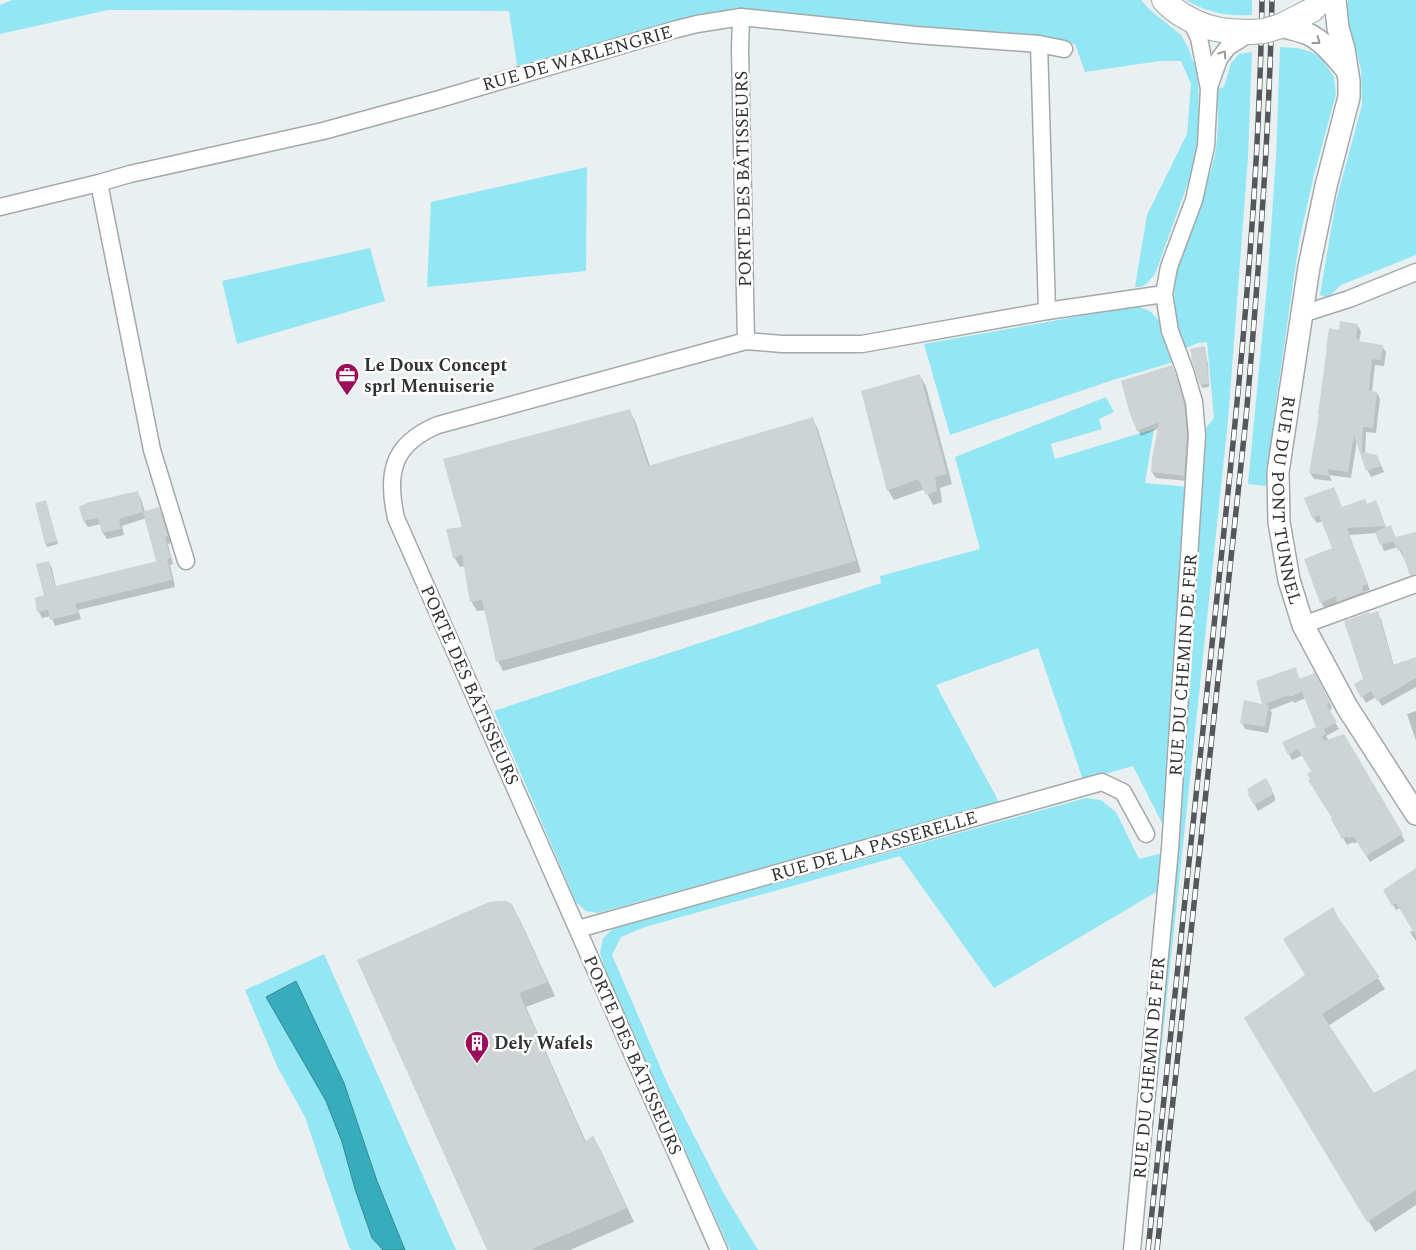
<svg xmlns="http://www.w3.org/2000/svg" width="1416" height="1250" viewBox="0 0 1416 1250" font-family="Spectral,serif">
	<rect width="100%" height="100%" fill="#eaf0f1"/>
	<!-- green -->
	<g fill="#93e7f4">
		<path d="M12 0H1141L1150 10 1181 35 1189 49 1193 62 1198 63 1199 123 1197 154 1188 183 1155 274C1149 281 1145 288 1135 287L1147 215 1187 134 1191 84 1181 61H1160L1085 72 1075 44 767 11H727L673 21 517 66 509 11 108 10 0 34V5Z"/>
		<path d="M1186 0H1252V15C1226 16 1209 13 1186 0Z"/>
		<polygon points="1348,0 1416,0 1416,255 1341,285 1328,298 1320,295 1336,201 1362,105 1361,69 1346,13"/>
		<polygon points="1280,47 1297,48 1312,52 1322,59 1334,77 1336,94 1314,175 1299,242 1276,402 1266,486 1248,484 1267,286 1276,158"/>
		<path d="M1252 52 1248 157 1228 421 1140 1250 1200 489 1206 428 1214 418 1207 342 1198 343 1181 350C1175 320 1172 300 1176 270 1178 257 1190 234 1195 220 1202 198 1210 176 1215 154 1219 134 1218 109 1217 89L1224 87 1231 63 1239 54Z"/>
		<polygon points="587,167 586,271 427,287 431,202"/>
		<polygon points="370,248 385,301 237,344 222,281"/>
		<polygon points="1137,306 1150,311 1159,321 1174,362 1113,380 950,435 924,344"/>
		<polygon points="1106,397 1114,412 1099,419 1102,429 1051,444 1055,459 1154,429 1145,483 1190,487 1163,888 994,988 900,856 645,927 621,937 612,955 668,1085 724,1194 758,1250 730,1250 606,972 600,953 603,938 614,928 1086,798 1101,800 1116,812 1139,859 1162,853 1164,827 1133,766 1083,780 1038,648 936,685 999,802 890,833 598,913 586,911 576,902 494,711 881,583 880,576 980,549 955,457"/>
		<polygon points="324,954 456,1250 405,1250 377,1181 344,1083 295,981 266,997 326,1101 342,1142 355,1189 372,1238 383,1250 351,1250 349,1247 305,1117 277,1066 245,990"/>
	</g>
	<!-- water -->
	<polygon fill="#37acbc" stroke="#358893" points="296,981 344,1083 377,1181 405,1250 383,1250 372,1238 355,1189 342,1142 326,1101 266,997"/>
	<!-- shadow -->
	<g fill="#0003">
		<polygon points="1358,326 1361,332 1359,342 1382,346 1386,352 1384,366 1375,365 1372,392 1377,393 1380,399 1376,433 1366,432 1365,454 1377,456 1384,472 1371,477 1368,471 1357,440 1351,478 1329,475 1332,481 1314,479 1310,473 1340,331"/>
		<polygon points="1204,348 1208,364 1209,387 1202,388 1201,385"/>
		<polygon points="1172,367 1175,373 1187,411 1190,442 1187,481 1156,478 1152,472 1158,429 1141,436 1138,430"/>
		<polygon points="920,376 926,386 952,484 940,488 942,502 933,505 925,489 894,500 888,490"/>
		<polygon points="630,411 635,421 650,466 812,419 818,429 861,572 503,671 498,661 486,610 477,611 471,601 465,566 460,567 454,557 463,528"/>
		<polygon points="1333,488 1342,509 1367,505 1376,502 1379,508 1386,528 1390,526 1396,538 1416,533 1416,571 1405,556 1403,557 1398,547 1384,551 1377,533 1349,535 1370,590 1364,592 1366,599 1342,608 1339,603 1325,609 1321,602 1334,549 1323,521 1317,523 1313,517"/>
		<polygon points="137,492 141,499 145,512 158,508 162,514 171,543 168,544 173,564 170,565 175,587 78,610 81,619 55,626 51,616 42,618 39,612 46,596 48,562 52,568 56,587 158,562 146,518 122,526 124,535 107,539 103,533 101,524 88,527 84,521"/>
		<polygon points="46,502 58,544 47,547 46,544"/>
		<polygon points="1377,613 1381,619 1394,666 1416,659 1416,687 1382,706 1376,697 1366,703 1355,685 1365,680"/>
		<polygon points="1295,669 1300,680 1314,675 1332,707 1329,713 1339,729 1326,736 1329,741 1344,736 1405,841 1370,862 1358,841 1354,844 1353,842 1347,845 1332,819 1333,818 1312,772 1303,755 1292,760 1289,754 1317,727 1306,698 1294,703 1293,701 1270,710 1272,713 1268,733 1245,729 1242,723 1264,706 1257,682"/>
		<polygon points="1416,711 1416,741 1407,714"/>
		<polygon points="1266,780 1275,797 1275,801 1258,811 1249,794"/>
		<polygon points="1416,870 1416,941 1410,932 1414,930 1400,908 1396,910 1385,890"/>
		<polygon points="512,905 520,920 555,996 526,1007 586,1142 593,1137 601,1151 634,1222 570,1250 489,1250"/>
		<polygon points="1339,920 1385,989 1328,1026 1373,1094 1416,1070 1416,1205 1375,1232 1246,1018 1306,976"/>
	</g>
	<!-- building -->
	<g fill="#ced4d5">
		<polygon points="1340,321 1358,324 1356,338 1358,339 1358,341 1383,345 1381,360 1372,359 1369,390 1377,392 1373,428 1363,427 1362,452 1377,455 1381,466 1366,471 1354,435 1348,472 1327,469 1330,476 1309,473 1319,415 1318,414 1327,347 1326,347 1329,328 1339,330"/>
		<polygon points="1205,346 1207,360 1208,384 1200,385 1191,358 1192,358 1190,349"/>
		<polygon points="1172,365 1184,404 1187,435 1184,476 1151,472 1152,458 1159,422 1137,431 1130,414 1121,381"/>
		<polygon points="920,374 947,474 935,477 937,491 926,495 918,479 887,491 861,391"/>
		<polygon points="630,409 648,466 813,417 856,561 496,662 482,600 470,602 462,555 453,558 446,529 462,527 443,459"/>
		<polygon points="1334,487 1342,507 1365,499 1367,504 1376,500 1385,526 1347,528 1368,584 1362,586 1363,592 1337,602 1336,596 1320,603 1304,559 1332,548 1319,515 1312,518 1304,498"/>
		<polygon points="138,491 143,512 119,519 121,529 102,533 98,518 83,521 79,506 86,504 86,503"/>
		<polygon points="46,500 57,541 45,544 35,503"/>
		<polygon points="159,507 168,536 165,537 171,558 167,559 172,580 75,604 78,613 50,620 48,610 37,612 35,598 44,595 36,564 49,561 55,586 166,559 156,561 143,512"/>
		<polygon points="1391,525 1395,537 1416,532 1416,574 1410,576 1401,550 1398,551 1393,541 1380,545 1375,532"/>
		<polygon points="1378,611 1393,665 1416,657 1416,678 1377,701 1371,691 1361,698 1354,684 1363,679 1344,621 1369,612 1370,614"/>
		<polygon points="1296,667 1299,679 1315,673 1329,700 1327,706 1337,722 1324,729 1326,734 1322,737 1324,741 1344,734 1403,834 1366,856 1353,836 1349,838 1348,836 1342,839 1331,819 1332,818 1308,780 1310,779 1307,774 1311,771 1298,749 1288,755 1282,742 1316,727 1302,692 1289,697 1289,695 1265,704 1269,705 1265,727 1240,723 1244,700 1262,704 1256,681"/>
		<polygon points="1266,778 1272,789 1272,795 1254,805 1247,793 1249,793 1247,789"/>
		<polygon points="1416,868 1416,936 1396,903 1392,906 1383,890"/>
		<polygon points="499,901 506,901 512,904 548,982 519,993 585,1142 593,1135 627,1208 530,1250 487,1250 357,960 489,902"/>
		<polygon points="1333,907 1338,917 1380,977 1322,1014 1374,1093 1416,1069 1416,1190 1367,1222 1244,1018 1305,975 1283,939"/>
	</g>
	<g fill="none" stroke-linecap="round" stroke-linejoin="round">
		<defs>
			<g id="minor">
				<polyline points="741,17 740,49 746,341"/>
				<polyline points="1039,44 1047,311"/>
				<polyline points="1209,87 1219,59 1228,47 1252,32"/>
				<polyline points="99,183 152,450 186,561"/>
				<polyline points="0,207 99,183 130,174 323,131 436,100 677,29 697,24 741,17 916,35 1039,44 1064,49"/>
				<polyline points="1302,314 1349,299 1416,272"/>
				<polyline points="1303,625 1416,584"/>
				<polyline points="578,929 1102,782 1123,792 1146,834"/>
				<path d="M719 1250 396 518C386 473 392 444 438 425L746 341 782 344H862L1047 311 1164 294"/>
				<polyline points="1132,1250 1170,849 1197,435 1194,402 1185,371 1170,331 1164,294 1169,267 1194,200 1206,146 1209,89 1199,38 1190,19"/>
			</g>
			<g id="major">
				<path id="s1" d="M1335 0 1338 28 1344 49 1349 81V97L1326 186 1309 267 1278 472 1279 522 1289 580 1303 625 1347 707 1416 814"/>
				<path d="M1281 26C1289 29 1299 30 1308 34 1323 41 1335 56 1346 69"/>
			</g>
			<g id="highway">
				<path d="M1164 0C1176 14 1198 25 1216 29 1227 32 1240 31 1252 32"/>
				<polyline points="1281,26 1312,10 1322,0"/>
			</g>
		</defs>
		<!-- minor casing -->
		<use href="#minor" stroke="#a3a9aa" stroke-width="19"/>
		<!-- major casing -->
		<use href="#major" stroke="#a3a9aa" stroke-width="24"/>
		<!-- highway casing -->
		<use href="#highway" stroke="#a3a9aa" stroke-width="26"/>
		<!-- minor -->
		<use href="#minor" stroke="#fff" stroke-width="16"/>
		<!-- major -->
		<use href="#major" stroke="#fff" stroke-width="21"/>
		<!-- highway -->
		<use href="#highway" stroke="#fff" stroke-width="24"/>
		<defs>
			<g id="rail">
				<path d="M1148 1250C1170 1039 1193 828 1215 616 1237 411 1259 206 1262 0"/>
				<path d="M1157 1250 1246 418C1258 279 1269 140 1272 0"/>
			</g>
		</defs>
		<!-- rail casing -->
		<use href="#rail" stroke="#545858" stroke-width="5.5"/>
		<!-- rail -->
		<use href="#rail" stroke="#fff" stroke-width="4" stroke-dasharray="11" stroke-linecap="butt"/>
		<defs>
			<polyline id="highway-bridge" points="1252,32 1264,31 1281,26"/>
		</defs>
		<!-- highway-bridge casing -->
		<use href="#highway-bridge" stroke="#a3a9aa" stroke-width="26" stroke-linecap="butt"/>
		<!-- highway-bridge -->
		<use href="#highway-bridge" stroke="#fff" stroke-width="24"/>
	</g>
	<!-- one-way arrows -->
	<defs><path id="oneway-chevron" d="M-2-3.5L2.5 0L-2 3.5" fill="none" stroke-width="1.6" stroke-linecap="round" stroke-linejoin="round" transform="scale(1.25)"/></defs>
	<g stroke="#989999">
		<use href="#oneway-chevron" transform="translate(1317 41) rotate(37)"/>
		<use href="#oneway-chevron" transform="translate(1223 54) rotate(-56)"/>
	</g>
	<!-- icons -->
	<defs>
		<symbol id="office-pin" viewBox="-11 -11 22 30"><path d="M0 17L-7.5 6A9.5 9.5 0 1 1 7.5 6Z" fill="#9c0d5b" stroke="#fff"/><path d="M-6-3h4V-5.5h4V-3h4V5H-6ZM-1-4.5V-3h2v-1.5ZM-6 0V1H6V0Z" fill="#fff"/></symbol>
		<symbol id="building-pin" viewBox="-11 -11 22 30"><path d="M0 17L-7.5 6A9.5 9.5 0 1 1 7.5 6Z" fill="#9c0d5b" stroke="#fff"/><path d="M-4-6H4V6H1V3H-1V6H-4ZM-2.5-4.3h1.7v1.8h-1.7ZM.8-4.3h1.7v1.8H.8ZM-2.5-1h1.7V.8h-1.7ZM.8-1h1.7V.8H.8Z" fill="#fff"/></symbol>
	</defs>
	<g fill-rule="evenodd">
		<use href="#office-pin" x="333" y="361" width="28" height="38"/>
		<use href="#building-pin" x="463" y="1029" width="28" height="38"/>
	</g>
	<g text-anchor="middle" stroke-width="5" stroke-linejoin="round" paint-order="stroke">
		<!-- street labels -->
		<g font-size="18" fill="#303333" stroke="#fff">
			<text transform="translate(577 58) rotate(-16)" y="6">RUE DE WARLENGRIE</text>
			<text transform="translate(743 179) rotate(-91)" y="6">PORTE DES BÂTISSEURS</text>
			<text dy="6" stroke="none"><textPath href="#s1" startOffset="509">RUE DU PONT TUNNEL</textPath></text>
			<text transform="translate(1183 665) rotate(-86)" y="6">RUE DU CHEMIN DE FER</text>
			<text transform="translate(470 685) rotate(66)" y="6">PORTE DES BÂTISSEURS</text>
			<text transform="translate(874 846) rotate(-16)" y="6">RUE DE LA PASSERELLE</text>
			<text transform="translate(633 1055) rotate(66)" y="6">PORTE DES BÂTISSEURS</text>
			<text transform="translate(1149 1068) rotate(-85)" y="6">RUE DU CHEMIN DE FER</text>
		</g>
		<!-- poi labels -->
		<g font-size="18" font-weight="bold" fill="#303333" stroke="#fff" text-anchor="start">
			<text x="364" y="371">Le Doux Concept<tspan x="364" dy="21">sprl Menuiserie</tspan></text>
			<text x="494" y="1049">Dely Wafels</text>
		</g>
	</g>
</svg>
